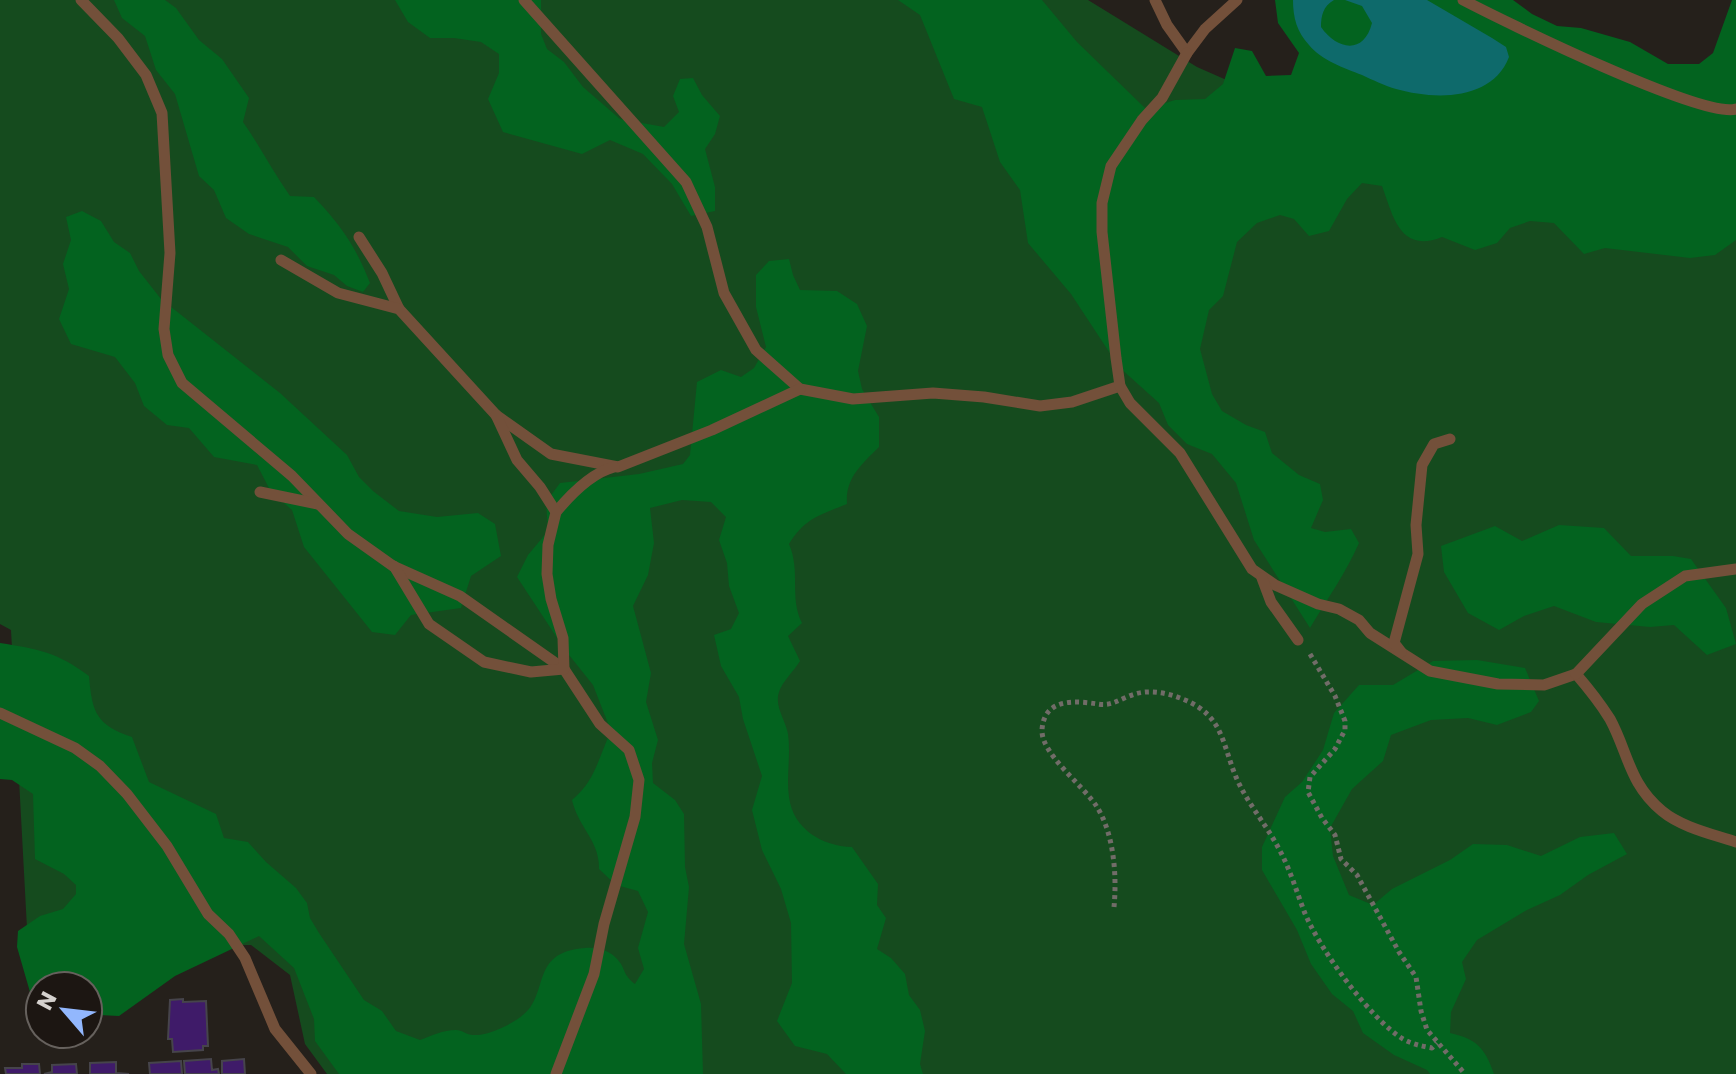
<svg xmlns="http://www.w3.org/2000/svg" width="1736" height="1074" viewBox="0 0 1736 1074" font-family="Poppins,sans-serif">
	<rect width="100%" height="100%" fill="#25201b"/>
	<!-- green -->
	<polygon fill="#154b1e" points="0,0 1088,0 1197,67 1315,119 1676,85 1736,47 1736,1074 327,1074 305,1044 290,975 251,945 28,947 11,630 0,624"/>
	<!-- forest -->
	<g fill="#03631f">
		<path d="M114 0H165L176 8 199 40 222 59 249 98 243 122C260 146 273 172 290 196L314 197C341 225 356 247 370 283L363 292 347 286 334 275 307 266 288 247 249 234 226 218 214 190 199 176 175 94 156 70 145 36 122 18Z"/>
		<polygon points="395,0 541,0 541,34 547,49 564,62 583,87 620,119 664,127 679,112 673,96 680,79 693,78 702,95 720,116 715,134 705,149 715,187 715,211 691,216 672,184 643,154 610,140 582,154 503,132 488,99 499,73 499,54 481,42 454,38 430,38 408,22"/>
		<path d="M898 0H1042L1077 42 1146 109 1175 100 1205 99 1223 84 1235 48 1252 51 1266 76 1291 75 1299 53 1278 23 1275 0H1513L1532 14 1557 26 1581 28 1630 42 1668 64H1699L1713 53 1732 0H1736V240L1715 255 1690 258 1605 248 1584 254 1554 223 1530 221 1510 228 1497 243 1475 250 1442 237C1400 254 1393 216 1382 186L1362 183 1347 199 1329 231 1309 236 1294 219 1280 215 1257 223 1237 242 1223 296 1209 310 1200 349 1212 394 1222 411 1246 425 1265 432 1272 453 1299 475 1320 484 1323 500 1311 528 1325 532 1351 529 1359 543C1346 573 1327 599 1310 628L1254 540 1236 483 1212 454 1187 444 1168 425 1159 403 1119 367 1071 294 1028 243 1020 190 1000 162 982 107 954 99 920 15Z"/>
		<polygon points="82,211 101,221 114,242 130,253 139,271 161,299 280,393 347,455 359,477 373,491 399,511 437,517 478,513 495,524 501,556 471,576 461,608 411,615 395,635 372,632 304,547 292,510 271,492 257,465 214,457 189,428 167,425 144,406 135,383 115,357 71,344 59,319 69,289 63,264 71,240 66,217"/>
		<path d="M789 259 793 275 800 290 837 291 857 304 867 326 858 371 862 389 879 417V447C862 464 845 478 847 504 820 515 805 518 789 544 801 572 789 597 802 623L788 636 800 661C794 671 782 682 779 692 774 706 786 721 788 734 791 756 786 777 789 797 793 829 822 846 852 847L878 884 877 905 886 918 877 949 891 958 905 974 909 995 920 1010 925 1031 920 1064 923 1074H846L827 1054 795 1046 777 1021 792 983 791 923 781 889 762 850 752 810 762 776 743 719 739 697 721 666 714 635 731 629 739 613 729 586 727 563 719 540 726 517 711 502 682 500 650 508 654 543 648 575 633 606 651 673 646 702 658 740 652 763 653 783 675 800 684 814 685 867 689 887 684 944 701 1004 703 1074H339L315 1041 314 1019 294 968 259 936 175 976 119 1016 99 1015 88 1001V986H40V1002L32 999 17 947 18 931 40 916 63 909 76 894V885L64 874 35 859 33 794 12 780 0 779V643C38 649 57 652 89 676 92 712 96 725 132 737L149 782 216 814 224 838 248 842 266 862 296 888 307 903 310 918 319 933 364 1000 382 1011 396 1031 420 1040C431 1036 443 1030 456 1030 462 1030 467 1035 473 1035 486 1036 508 1026 519 1018 552 997 527 952 585 948 596 947 610 950 618 960 626 969 622 974 635 984L644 969 638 948 648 912 638 891 616 885 599 869C600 841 578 827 572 800 596 780 598 758 611 731L593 685 565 650 517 577 528 555 548 531 546 502 560 483 639 474 683 464 690 455 697 382 721 370 741 377 754 368 766 347 756 307V275L769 261Z"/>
		<polygon points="1559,525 1604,528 1631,556 1673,556 1691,559 1726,608 1736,644 1707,655 1674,625 1650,627 1596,622 1554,606 1524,616 1499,630 1468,613 1444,572 1441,546 1495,526 1522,541"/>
		<path d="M1477 660 1525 668 1539 701 1531 712 1497 725 1468 718 1431 720 1391 735 1383 761 1352 789 1330 828 1333 856 1349 895 1373 905 1392 889 1450 860 1473 844 1507 845 1541 856 1580 837 1614 833 1627 854 1588 875 1560 895 1527 910 1477 940 1462 962 1466 979 1451 1012 1450 1033C1477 1039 1485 1048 1494 1074H1430L1427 1070 1394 1055 1363 1033 1353 1011 1332 994 1311 964 1297 930 1262 870V847L1285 797 1302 782 1323 750 1334 713 1359 685H1393L1433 661Z"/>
	</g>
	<!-- water -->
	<path fill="#0e6a6b" d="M1293 0H1334C1323 6 1321 16 1321 27 1337 50 1364 55 1372 23L1362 6 1345 0H1427L1492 38 1506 47 1509 57C1492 101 1435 100 1396 89 1385 86 1373 80 1362 75 1344 68 1321 60 1309 45 1297 32 1293 18 1293 0Z"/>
	<!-- building -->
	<g fill="#3f1b69" stroke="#46444b" stroke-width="2">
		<polygon points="183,999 183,1002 206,1001 208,1046 203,1046 203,1050 173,1052 172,1039 168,1039 170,1000"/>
		<polygon points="211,1059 212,1070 218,1069 219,1074 185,1074 184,1061"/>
		<polygon points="244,1059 245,1074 222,1074 222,1061"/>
		<polygon points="181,1061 182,1074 150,1074 149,1063"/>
		<polygon points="116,1062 116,1073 129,1074 90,1074 90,1063"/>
		<polygon points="22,1064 39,1064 40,1074 6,1074 5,1068 22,1068"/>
		<polygon points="76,1064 77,1074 44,1074 52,1072 52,1065"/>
	</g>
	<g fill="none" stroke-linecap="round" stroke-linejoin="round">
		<!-- path -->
		<g stroke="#716c68" stroke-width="5" stroke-dasharray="4 4" stroke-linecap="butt">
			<polyline points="1310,654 1335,696 1345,721 1345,730 1335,749 1310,777 1308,792 1322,818 1335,835 1341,859 1357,875 1399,952 1416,977 1421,1011 1427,1030 1465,1074"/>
			<path d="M1114 907C1117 876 1114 834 1097 807 1084 786 1041 754 1042 730 1044 697 1076 701 1098 704 1110 706 1117 701 1127 697 1146 688 1166 692 1185 700 1223 716 1222 743 1236 777 1247 803 1266 824 1279 849 1290 869 1296 890 1304 911 1318 947 1370 1019 1403 1039 1412 1044 1421 1046 1432 1048L1437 1043"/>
		</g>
		<!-- lane -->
		<g stroke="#73503a" stroke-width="11">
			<polyline points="81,0 118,38 146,75 162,113 170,253 164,329 168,355 182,383 292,476 348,534 393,566 460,596 564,669 600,724 629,750 639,780 635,817 604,924 594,974 556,1074"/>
			<polyline points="524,0 686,182 707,227 724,293 756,350 800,389 853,399 933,393 984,397 1040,406 1072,402 1120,386"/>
			<polyline points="1155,0 1167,25 1187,53 1205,29 1237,0"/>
			<path d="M1463 0C1503 21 1703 119 1736 109"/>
			<path d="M1187 53 1162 98 1142 120 1111 166 1102 203V232L1116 358 1120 386 1130 403 1180 453 1252 569 1275 585 1318 604 1339 609 1359 620 1370 633 1430 671 1498 684 1544 685 1576 674C1589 689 1600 703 1610 719 1628 752 1629 784 1662 811 1681 827 1712 834 1736 842"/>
			<polyline points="359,237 382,273 399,309"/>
			<polyline points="281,260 338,293 399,309 496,415 551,454 618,467 712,430 800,389"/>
			<polyline points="260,492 318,504"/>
			<path d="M556 512C571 494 591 473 614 467"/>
			<polyline points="394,566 429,624 484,662 531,672 564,669 563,638 551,599 547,574 548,545 556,512 540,487 517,460 496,415"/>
			<polyline points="1262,578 1271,602 1298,640"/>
			<polyline points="1401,652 1394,643 1418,554 1416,525 1422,465 1434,444 1450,439"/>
			<polyline points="1576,674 1642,604 1685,576 1736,569"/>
			<polyline points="0,713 75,748 100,766 127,794 167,846 208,914 229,934 245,958 275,1029 311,1074"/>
		</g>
	</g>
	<!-- north arrow -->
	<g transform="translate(64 1010) rotate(298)"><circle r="38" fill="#1c1612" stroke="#66615d" stroke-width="2"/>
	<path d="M0-6L14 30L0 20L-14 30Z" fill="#92b7fd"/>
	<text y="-12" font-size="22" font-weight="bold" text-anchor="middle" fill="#d5d1ce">N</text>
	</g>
</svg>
